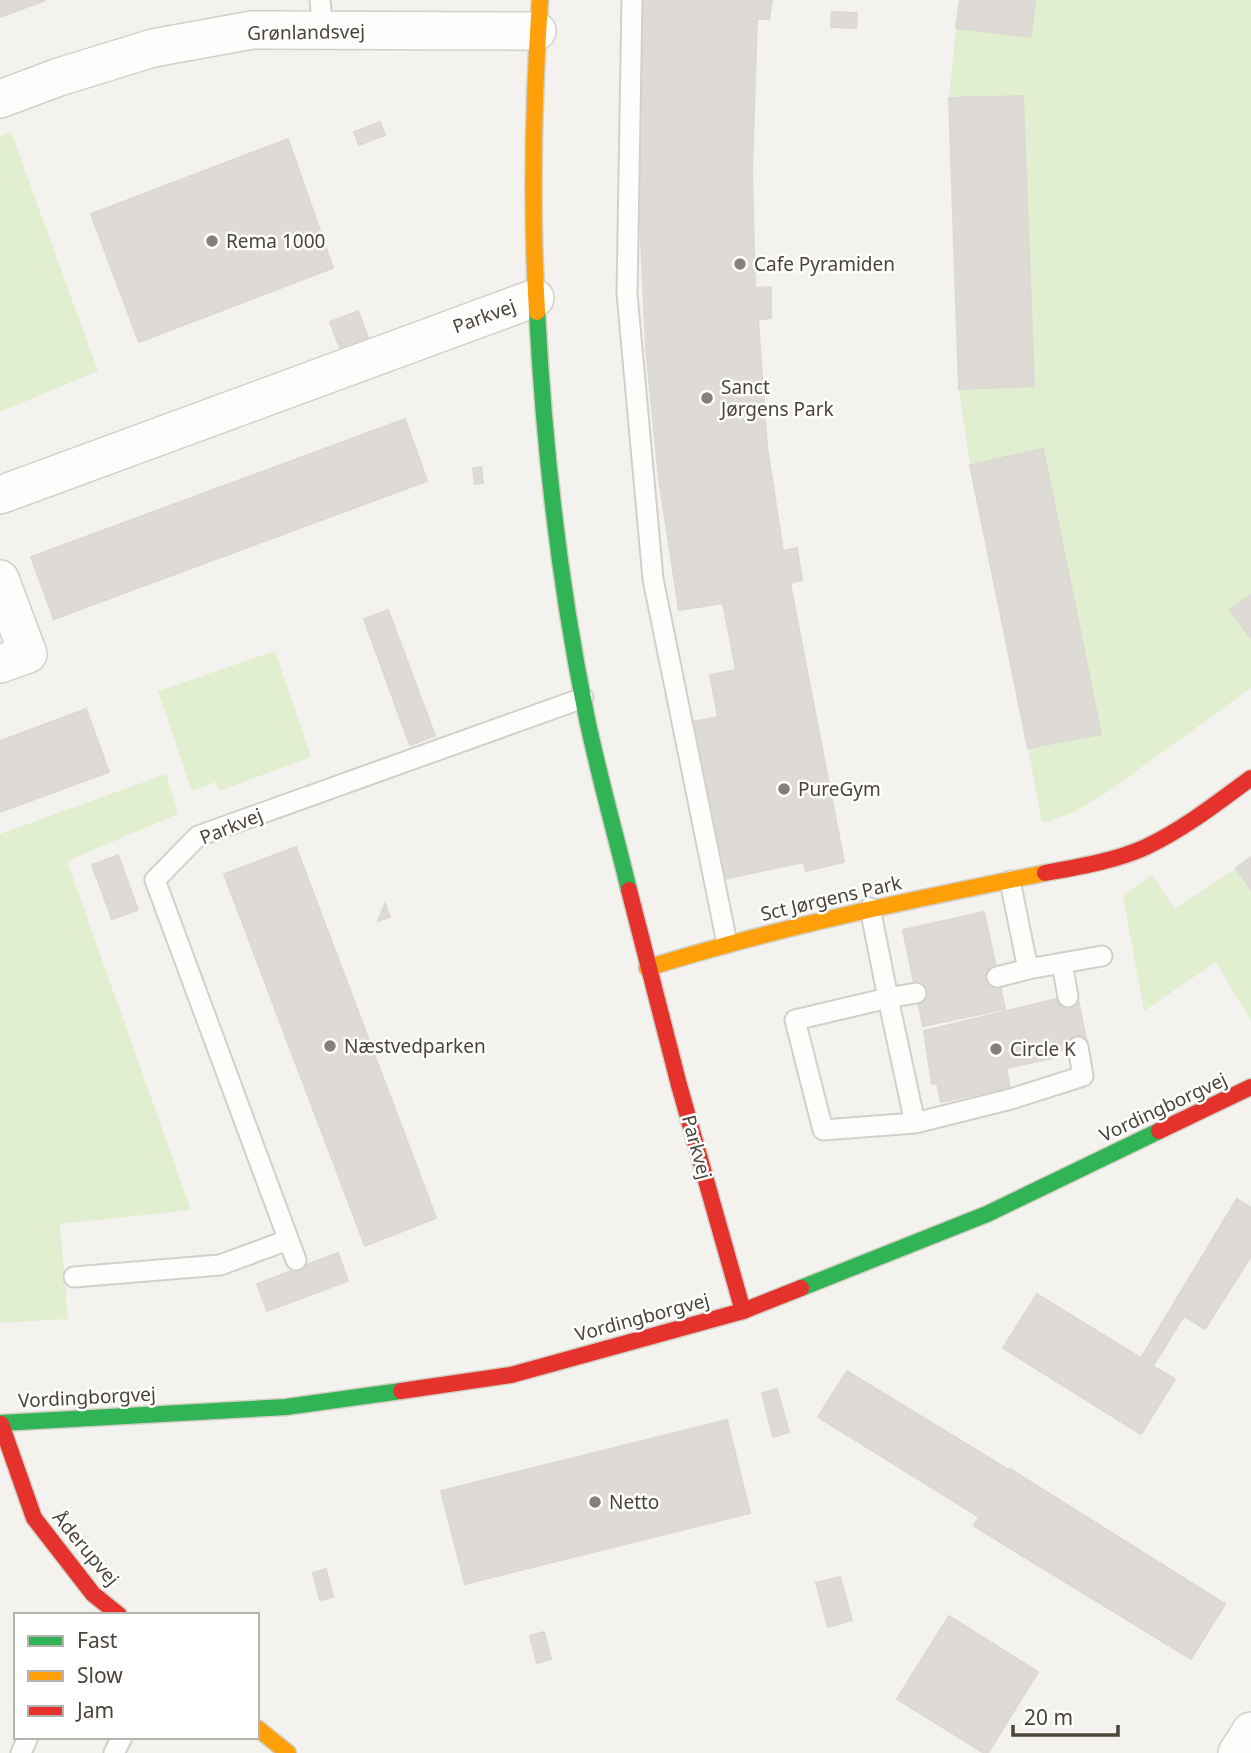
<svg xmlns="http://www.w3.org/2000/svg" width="1251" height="1753" viewBox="0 0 1251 1753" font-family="'Noto Sans',sans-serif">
	<rect width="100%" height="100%" fill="#f4f2ee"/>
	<!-- green -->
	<g fill="#e1eecf">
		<polygon points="1035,0 1251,0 1251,595 1231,610 1251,638 1251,688 1106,793 1072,813 1042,823 1028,748 1101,733 1044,450 970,465 959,389 1034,386 1023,96 949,98 956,28 1030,37"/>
		<polygon points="11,132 98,371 0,412 0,136"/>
		<polygon points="275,651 311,757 219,791 216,782 192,791 158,691"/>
		<polygon points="166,774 178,814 67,861 191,1210 60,1224 68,1319 0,1323 0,834"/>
		<polygon points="1236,868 1251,890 1251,1021 1216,962 1144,1011 1123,896 1152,875 1175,909"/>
	</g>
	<!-- building -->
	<g fill="#dedbd6" stroke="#dcd9d4" stroke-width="2">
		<polygon points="0,0 46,0 0,17"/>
		<polygon points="643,0 772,0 769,19 757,19 752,172 755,288 771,287 771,318 758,320 767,447 783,551 797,548 802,580 790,583 844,862 806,871 804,862 723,879 686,723 718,717 710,675 736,670 723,603 679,610 659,479 646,348 640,218 638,88"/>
		<polygon points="960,0 1035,0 1031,37 956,28"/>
		<polygon points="832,12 857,13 856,28 831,27"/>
		<polygon points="1023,96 1034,386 959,389 949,98"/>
		<polygon points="380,122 385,135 359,145 354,132"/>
		<polygon points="288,139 333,268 139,342 91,214"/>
		<polygon points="358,311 368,337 340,348 330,322"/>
		<polygon points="405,419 427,481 54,619 31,557"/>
		<polygon points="1043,449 1101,734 1028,748 970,465"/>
		<polygon points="481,467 483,483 475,484 473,468"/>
		<polygon points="1251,595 1251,638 1230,610"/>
		<polygon points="388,610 435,736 410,745 364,619"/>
		<polygon points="86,709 109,772 0,812 0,741"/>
		<polygon points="296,847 436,1218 365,1246 224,874"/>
		<polygon points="118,855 138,910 112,919 92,865"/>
		<polygon points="1251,857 1251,890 1236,868"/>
		<polygon points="385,904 390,917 378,921"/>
		<polygon points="984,912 1005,1009 923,1026 903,930"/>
		<polygon points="1077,994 1087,1044 1052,1052 1053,1058 1006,1068 1010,1087 941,1102 937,1083 932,1084 924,1031"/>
		<polygon points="1237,1199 1251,1208 1251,1256 1205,1329 1184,1316 1153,1366 1175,1379 1141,1434 1003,1348 1037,1294 1141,1358"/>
		<polygon points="338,1253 348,1281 267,1311 257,1284"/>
		<polygon points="847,1371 1009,1470 1010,1469 1225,1604 1191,1659 974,1526 979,1517 818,1417"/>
		<polygon points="777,1389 789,1432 773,1437 762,1393"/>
		<polygon points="727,1420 750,1513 465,1584 441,1491"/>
		<polygon points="326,1569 333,1597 320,1600 313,1573"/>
		<polygon points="840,1577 852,1620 828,1627 816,1583"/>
		<polygon points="949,1616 1038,1672 988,1753 984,1753 897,1699"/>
		<polygon points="544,1632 551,1659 537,1663 530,1636"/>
	</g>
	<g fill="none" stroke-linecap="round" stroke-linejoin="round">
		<defs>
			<g id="lane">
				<polyline points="320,0 323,30"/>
				<polyline points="632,0 627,294 653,579 727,943"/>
				<polyline points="870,908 888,998 916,993"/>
				<polyline points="1062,963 1068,997"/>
				<polyline points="1028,969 1102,956"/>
				<polyline points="997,977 1028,969 1010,881"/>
				<polyline points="915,1123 823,1130 795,1020 888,998 915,1123 1011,1099 1083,1076 1078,1047"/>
				<polyline points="296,1260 155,880 198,836 583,698"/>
				<polyline points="74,1277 220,1265 288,1240"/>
				<polyline points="21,1753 28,1737"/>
				<polyline points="114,1753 122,1737"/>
			</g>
			<g id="street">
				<polyline points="0,99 59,77 153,48 252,30 537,31"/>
				<polyline points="0,495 535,298"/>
				<polyline points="0,579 28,654 0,664"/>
				<polyline points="1237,1753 1251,1731"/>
			</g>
			<g id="fast">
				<path d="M537 312C544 446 559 582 586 714 598 773 615 832 629 890"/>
				<polyline points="801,1288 987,1214 1159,1131"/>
				<polyline points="0,1423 286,1407 401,1391"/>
			</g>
			<g id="slow">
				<path d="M537 312C531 208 533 104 540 0"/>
				<path d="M647 968C778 927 911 900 1045 873"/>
				<polyline points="257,1728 288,1753"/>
			</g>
			<g id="jam">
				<path d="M1045 873C1078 867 1115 861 1146 847 1184 829 1217 803 1251 778"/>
				<polyline points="629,890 679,1085 743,1311"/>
				<polyline points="1159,1131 1251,1087"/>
				<polyline points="401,1391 511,1375 743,1311 801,1288"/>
				<polyline points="1,1424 34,1518 93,1594 119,1615"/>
			</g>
		</defs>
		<!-- lane casing -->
		<use href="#lane" stroke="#d2d0cb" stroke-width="23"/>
		<!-- street casing -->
		<use href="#street" stroke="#d2d0cb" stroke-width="40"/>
		<!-- fast casing -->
		<use href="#fast" stroke="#d3cfc5" stroke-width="19"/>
		<!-- slow casing -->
		<use href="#slow" stroke="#d3cfc5" stroke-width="19"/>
		<!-- jam casing -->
		<use href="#jam" stroke="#d3cfc5" stroke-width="19"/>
		<!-- lane -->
		<use href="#lane" stroke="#fdfdfc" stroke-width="19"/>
		<!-- street -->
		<use href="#street" stroke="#fdfdfc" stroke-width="37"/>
		<!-- fast -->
		<use href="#fast" stroke="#30b455" stroke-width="16"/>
		<!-- slow -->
		<use href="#slow" stroke="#ff9f0a" stroke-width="16"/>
		<!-- jam -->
		<use href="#jam" stroke="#e5322d" stroke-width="16"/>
	</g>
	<!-- markers -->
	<g fill="#868178" stroke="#fff" stroke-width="2.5">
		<circle cx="212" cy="241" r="7"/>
		<circle cx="740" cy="264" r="7"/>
		<circle cx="707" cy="398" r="7"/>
		<circle cx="784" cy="789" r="7"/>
		<circle cx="330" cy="1046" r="7"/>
		<circle cx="996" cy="1049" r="7"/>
		<circle cx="595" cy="1502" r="7"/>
	</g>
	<g text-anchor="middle" stroke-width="5" stroke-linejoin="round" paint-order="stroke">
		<!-- street labels -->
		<g font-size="19" fill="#4b4439" stroke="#fff">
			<text transform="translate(306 32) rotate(-1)" y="7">Grønlandsvej</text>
			<text transform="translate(484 316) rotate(-20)" y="7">Parkvej</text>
			<text transform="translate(231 826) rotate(-22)" y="7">Parkvej</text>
			<text transform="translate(831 898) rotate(-13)" y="7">Sct Jørgens Park</text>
			<text transform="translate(1163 1107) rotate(-25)" y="7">Vordingborgvej</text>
			<text transform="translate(697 1147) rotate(75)" y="7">Parkvej</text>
			<text transform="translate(642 1317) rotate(-15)" y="7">Vordingborgvej</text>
			<text transform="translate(87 1397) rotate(-3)" y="7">Vordingborgvej</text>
			<text transform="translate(86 1548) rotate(50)" y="7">Åderupvej</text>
		</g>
		<!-- poi labels -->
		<g font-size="19" fill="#4b4439" stroke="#fff" text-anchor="start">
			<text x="226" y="248">Rema 1000</text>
			<text x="754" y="271">Cafe Pyramiden</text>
			<text x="721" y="394">Sanct<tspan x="721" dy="22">Jørgens Park</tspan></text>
			<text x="798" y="796">PureGym</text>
			<text x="344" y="1053">Næstvedparken</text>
			<text x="1010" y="1056">Circle K</text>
			<text x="609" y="1509">Netto</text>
		</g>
	</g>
	<!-- legend -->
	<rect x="14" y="1613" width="245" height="126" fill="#ffffff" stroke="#b7b4b0" stroke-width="2"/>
	<rect x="28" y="1636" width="35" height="10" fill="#30b455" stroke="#b7b4b0" stroke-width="2"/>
	<text x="77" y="1648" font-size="21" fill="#4b4439">Fast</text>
	<rect x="28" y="1671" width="35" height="10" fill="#ff9f0a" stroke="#b7b4b0" stroke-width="2"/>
	<text x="77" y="1683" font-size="21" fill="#4b4439">Slow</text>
	<rect x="28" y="1706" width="35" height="10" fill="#e5322d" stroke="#b7b4b0" stroke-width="2"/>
	<text x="77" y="1718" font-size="21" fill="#4b4439">Jam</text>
	<!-- scale -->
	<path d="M1013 1725v10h105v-10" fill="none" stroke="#4b4439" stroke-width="3.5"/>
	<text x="1024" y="1725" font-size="21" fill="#4b4439" stroke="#ffffff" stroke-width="5" paint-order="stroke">20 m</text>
</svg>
